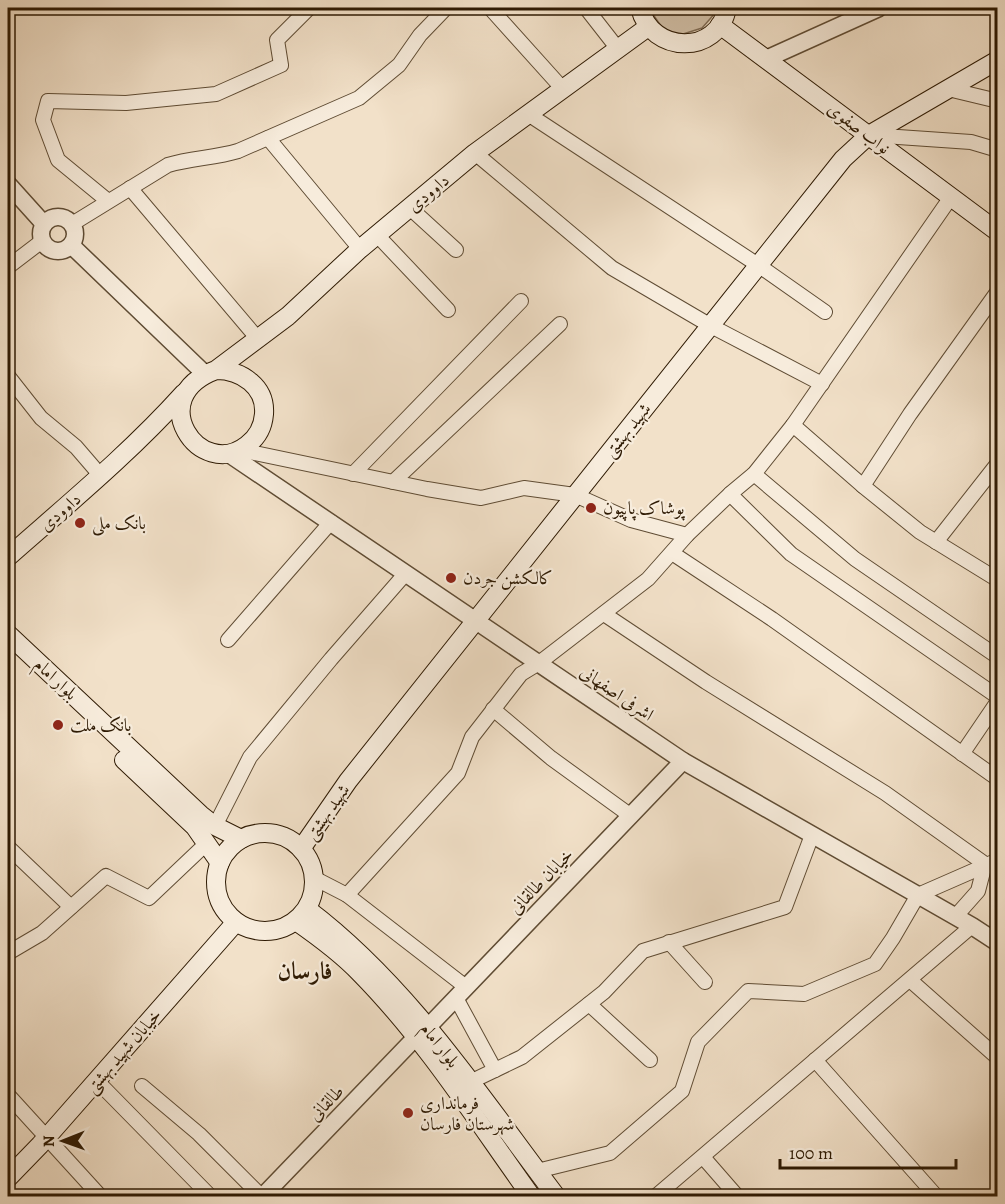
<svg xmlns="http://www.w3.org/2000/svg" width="1005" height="1204" viewBox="0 0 1005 1204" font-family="Alegreya,Amiri,serif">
	<rect width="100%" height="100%" fill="#f2e1c9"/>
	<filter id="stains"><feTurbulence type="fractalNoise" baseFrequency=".00333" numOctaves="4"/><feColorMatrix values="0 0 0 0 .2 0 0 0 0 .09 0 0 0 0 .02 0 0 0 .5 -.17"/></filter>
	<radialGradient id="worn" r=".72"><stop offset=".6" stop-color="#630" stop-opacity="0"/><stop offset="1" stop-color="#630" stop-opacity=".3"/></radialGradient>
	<!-- green -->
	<polygon fill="#d1bfa7" stroke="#806c55" stroke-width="1.5" points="652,8 717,8 717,11 702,28 680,35 663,29 652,13"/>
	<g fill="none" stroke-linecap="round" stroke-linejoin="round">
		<defs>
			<g id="minor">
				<polyline points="490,8 562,88"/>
				<polyline points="586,8 618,49"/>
				<polyline points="948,89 998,101"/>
				<polyline points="528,114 758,265 825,312"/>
				<polyline points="869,135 971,142 998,150"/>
				<polyline points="268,138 360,249"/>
				<polyline points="475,153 612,268 711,326 822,384"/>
				<polyline points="130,188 258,339"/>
				<polyline points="108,201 58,160 43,120 48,101 126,103 216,94 281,65 277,40 309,8"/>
				<polyline points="410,208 456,250"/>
				<path d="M72 224 168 165C191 158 215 158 238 151L359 98 399 65 420 35 446 8"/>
				<polyline points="377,235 448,310"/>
				<polyline points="8,267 42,241"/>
				<polyline points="8,376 41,418 76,447 101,476"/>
				<polyline points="793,425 863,486 920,532 998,580"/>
				<polyline points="240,450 427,489 481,498 524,488 575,495 631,520 687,535"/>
				<polyline points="353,474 521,301"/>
				<polyline points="754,474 855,559 998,657"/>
				<polyline points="393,482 560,324"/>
				<polyline points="863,486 910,414 998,291"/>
				<polyline points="730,494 791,554 998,697"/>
				<polyline points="936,542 998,463"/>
				<polyline points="672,553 772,619 998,779"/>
				<polyline points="604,614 706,682 885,793 985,864 978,891 955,917"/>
				<polyline points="228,640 331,522"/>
				<polyline points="493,709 551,758 631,816"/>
				<polyline points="962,754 998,701"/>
				<polyline points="215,826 250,757 331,659 406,573"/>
				<polyline points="8,847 71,907"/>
				<polyline points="314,878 347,895 466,987"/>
				<polyline points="347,895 458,773 472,737 521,674 539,663 648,579 687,535 730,494 754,474 793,425 951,197"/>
				<polyline points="669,942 705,982"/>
				<polyline points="8,953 42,933 106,876 149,898 207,843"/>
				<polyline points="910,980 998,1058"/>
				<polyline points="456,998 495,1070"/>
				<polyline points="589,1004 650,1060"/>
				<polyline points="815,1060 936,1196"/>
				<polyline points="97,1081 210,1196"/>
				<polyline points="470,1082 522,1057 604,992 643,951 785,907 812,835"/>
				<polyline points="142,1086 199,1134 261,1196"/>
				<polyline points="8,1095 100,1196"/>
				<polyline points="703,1157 737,1196"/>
				<polyline points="537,1171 610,1153 682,1091 698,1042 748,991 804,994 875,964 893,938 918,895 998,860"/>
				<polyline points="656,1196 972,926"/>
			</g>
			<g id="tertiary">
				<polyline points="766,59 879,8"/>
				<polyline points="8,184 44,224"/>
				<circle cx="58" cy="234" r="17"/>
				<polyline points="71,245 205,374"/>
				<polyline points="229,454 683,761 972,926 998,943"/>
				<polyline points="428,1027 683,761"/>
				<polyline points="263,1196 416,1037"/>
			</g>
			<g id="secondary">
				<path d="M640 8C651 54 718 56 727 8"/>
				<polyline points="720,25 998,232"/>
				<path d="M216 370C242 370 266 387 264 414 263 427 258 437 247 445 200 482 142 397 216 370L288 316 360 249 475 153 648 27"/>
				<path d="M8 557C68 504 130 453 184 393"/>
				<polyline points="8,634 201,815 215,826 241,839"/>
				<polyline points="124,760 195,827 220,863"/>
				<circle cx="265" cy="882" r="49"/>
				<polyline points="301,849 348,781 843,159 869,135 998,60"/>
				<path d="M307 909C408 985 480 1096 556 1196"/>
				<path d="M296 921C319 937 341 953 360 973 426 1040 477 1121 531 1196"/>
				<polyline points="8,1178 40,1145 236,922"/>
			</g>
		</defs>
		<!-- minor casing -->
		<use href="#minor" stroke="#5f4c34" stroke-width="16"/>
		<!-- tertiary casing -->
		<use href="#tertiary" stroke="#5f4c34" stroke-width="19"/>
		<!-- secondary casing -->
		<use href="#secondary" stroke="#2e1a03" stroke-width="20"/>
		<!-- minor -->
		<use href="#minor" stroke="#f7ecdc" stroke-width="14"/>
		<!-- tertiary -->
		<use href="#tertiary" stroke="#f7ecdc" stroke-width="16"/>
		<!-- secondary -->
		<use href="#secondary" stroke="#f7ecdc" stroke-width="18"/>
	</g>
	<!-- markers -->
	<g fill="#8f2418" stroke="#f7ecdc" stroke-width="2">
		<circle cx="591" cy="508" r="6"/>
		<circle cx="80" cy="523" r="6"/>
		<circle cx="451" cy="578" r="6"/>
		<circle cx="58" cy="725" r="6"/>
		<circle cx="408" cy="1113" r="6"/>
	</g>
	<g text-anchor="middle" stroke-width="4.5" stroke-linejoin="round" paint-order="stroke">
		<!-- street labels -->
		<g font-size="18" fill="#2e1a03" stroke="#f7ecdc">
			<text transform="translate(859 128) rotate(37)" y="6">نواب صفوی</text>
			<text transform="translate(428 193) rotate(-40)" y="6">داوودی</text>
			<text transform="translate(627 430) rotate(-51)" y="6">شهید بهشتی</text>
			<text transform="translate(60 512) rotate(-41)" y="6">داوودی</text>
			<text transform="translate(56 679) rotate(43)" y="6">بلوار امام</text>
			<text transform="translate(617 693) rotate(34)" y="6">اشرفی اصفهانی</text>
			<text transform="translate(327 812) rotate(-55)" y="6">شهید بهشتی</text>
			<text transform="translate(541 881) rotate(-46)" y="6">خیابان طالقانی</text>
			<text transform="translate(440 1045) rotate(52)" y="6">بلوار امام</text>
			<text transform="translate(123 1051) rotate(-49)" y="6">خیابان شهید بهشتی</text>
			<text transform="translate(326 1103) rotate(-46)" y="6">طالقانی</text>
		</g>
		<!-- poi labels -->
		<g font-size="18" fill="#2e1a03" stroke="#f7ecdc" text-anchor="start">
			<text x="603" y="514">پوشاک پاپیون</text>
			<text x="92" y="529">بانک ملی</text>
			<text x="463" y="584">کالکشن جردن</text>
			<text x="70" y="731">بانک ملت</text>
			<text x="420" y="1109">فرمانداری<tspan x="420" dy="21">شهرستان فارسان</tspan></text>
		</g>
		<!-- district labels -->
		<g font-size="24" font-weight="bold" fill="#2e1a03" stroke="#f7ecdc">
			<text x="305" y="979">فارسان</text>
		</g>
	</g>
	<!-- margin -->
	<rect width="1005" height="1204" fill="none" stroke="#f2e1c9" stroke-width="30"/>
	<rect x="9" y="9" width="987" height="1186" fill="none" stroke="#2e1a03" stroke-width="3"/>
	<rect x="15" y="15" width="975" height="1174" fill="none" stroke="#2e1a03" stroke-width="1.5"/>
	<!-- north arrow -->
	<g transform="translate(63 1141) rotate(269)" stroke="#f7ecdc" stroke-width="4.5" paint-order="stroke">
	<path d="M0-4.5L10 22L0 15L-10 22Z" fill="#2e1a03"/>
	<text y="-9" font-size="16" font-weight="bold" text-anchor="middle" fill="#2e1a03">N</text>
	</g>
	<!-- scale -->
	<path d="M780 1159v9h176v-9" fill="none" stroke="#2e1a03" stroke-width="3"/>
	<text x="789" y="1159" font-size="18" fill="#2e1a03" stroke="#f7ecdc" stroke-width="4.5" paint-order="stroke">100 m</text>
	<rect width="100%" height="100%" filter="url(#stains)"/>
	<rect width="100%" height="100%" fill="url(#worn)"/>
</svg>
